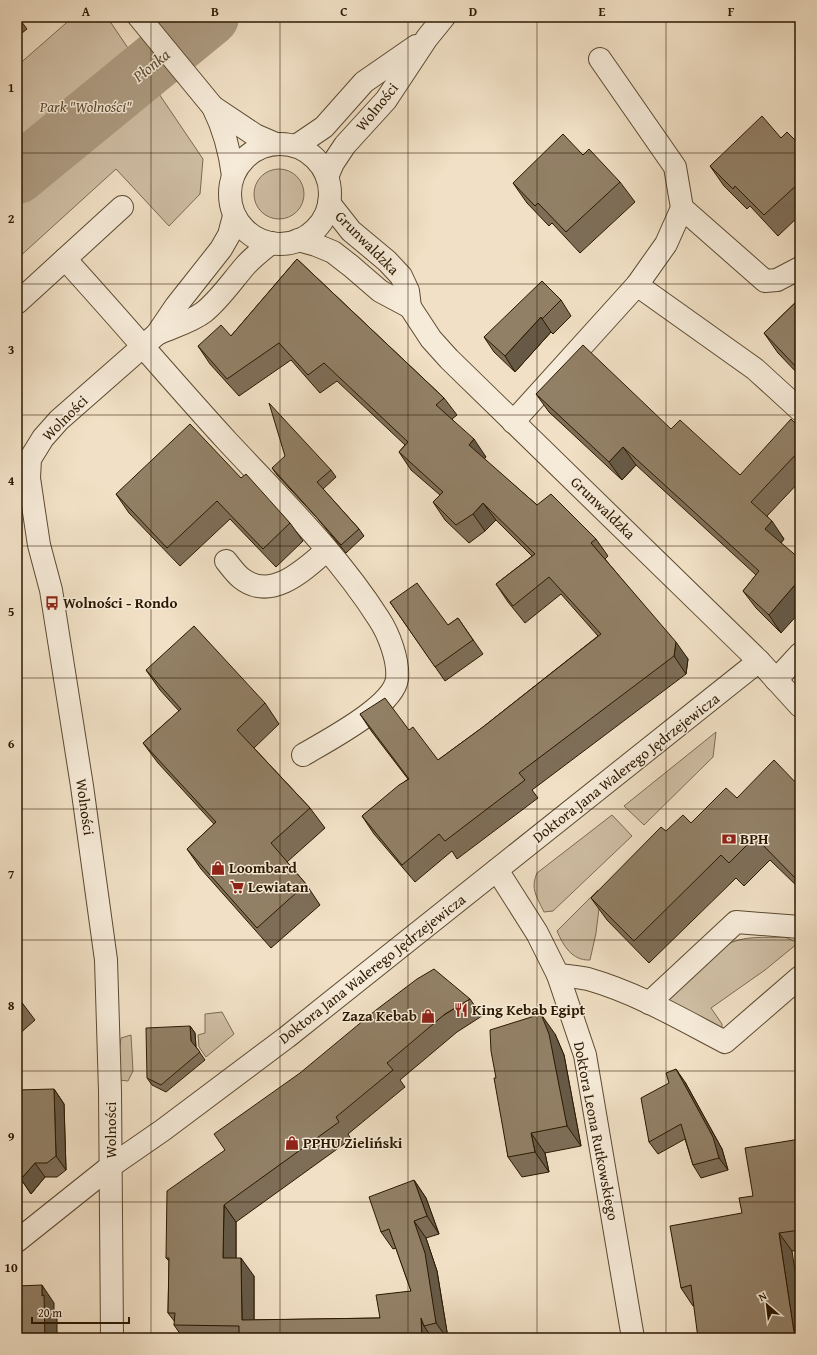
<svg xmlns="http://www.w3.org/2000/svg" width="817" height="1355" viewBox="0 0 817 1355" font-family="'Gentium Book Plus',serif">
	<rect width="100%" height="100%" fill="#f1e0c5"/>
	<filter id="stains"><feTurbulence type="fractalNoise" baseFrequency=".005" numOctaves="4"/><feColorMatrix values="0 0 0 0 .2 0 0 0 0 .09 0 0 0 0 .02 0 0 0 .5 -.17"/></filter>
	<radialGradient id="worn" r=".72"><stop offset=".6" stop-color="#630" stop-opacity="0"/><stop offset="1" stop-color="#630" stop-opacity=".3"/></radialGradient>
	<!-- green -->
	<g fill="#cfbea4" stroke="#7d6b52">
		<polygon points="73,17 107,17 203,159 200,194 169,226 116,169 17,259 17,66"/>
		<circle cx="279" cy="194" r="25"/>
		<polygon points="716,732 713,757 644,825 624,806"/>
		<path d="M612 815 632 836 553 911 544 912C537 897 530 889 537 873Z"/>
		<path d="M598 890 601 892 596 933 590 960C572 961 563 945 557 931Z"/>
		<path d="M785 937 798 943 765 970 711 1008 722 1024V1028L718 1030 669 1004 668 998 726 945C744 935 765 938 785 937Z"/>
		<polygon points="222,1012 234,1034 206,1057 199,1047 198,1035 205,1033 205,1014"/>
		<polygon points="131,1035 133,1071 128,1081 119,1080 118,1059 121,1038"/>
	</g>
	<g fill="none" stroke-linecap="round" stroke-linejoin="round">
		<!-- river -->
		<polyline stroke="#ae9c82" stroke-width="58" points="17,175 210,17"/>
		<defs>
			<g id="minor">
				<path d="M139 17 213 107C224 129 230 152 233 176"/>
				<polyline points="213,107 255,135 276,144"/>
				<circle cx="280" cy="194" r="50"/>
				<polyline points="296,146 324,127 364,82 416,46"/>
				<polyline points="327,177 333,163 345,145 386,100 427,38 444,17"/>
				<polyline points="329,203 351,231 387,261 401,276 408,291 410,307 431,339 449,359 759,661 800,706"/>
				<polyline points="682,208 765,281 777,280 800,268"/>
				<polyline points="298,240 316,245 333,252 351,266 380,291 410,307"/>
				<path d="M65 259C120 319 172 381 227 441 280 498 337 553 379 619 389 634 399 661 397 679 393 707 326 741 303 755"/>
				<polyline points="637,285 755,369 800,410"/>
				<polyline points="17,303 122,207"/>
				<path d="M157 334C172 327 191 322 204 312 220 299 232 281 245 266 253 257 262 250 271 243"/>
				<polyline points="513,422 637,285 666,244 682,208 675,167 600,59"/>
				<path d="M226 561C231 567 235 573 241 578 271 602 304 570 327 550"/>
				<polyline points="776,680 800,654"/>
				<polyline points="497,870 537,933 558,975 585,1055 633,1338"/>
				<path d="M558 975C568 976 579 977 588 979 637 993 681 1019 725 1042L800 977"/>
				<polyline points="649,1003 736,922 800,927"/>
				<polyline points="17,1241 111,1166 163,1130 287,1037 759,661"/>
				<polyline points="112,1338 110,1091 106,960 82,786 51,590 39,545 34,512 29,478 30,459 43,438 59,420 157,334 176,306 221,249 229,235 234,216"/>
			</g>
		</defs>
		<!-- minor casing -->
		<use href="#minor" stroke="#5c4a31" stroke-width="24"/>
		<!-- minor -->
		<use href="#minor" stroke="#f6ebd9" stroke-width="22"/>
	</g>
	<!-- wall -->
	<g fill="#7e6e58" stroke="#2b1800">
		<polygon points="17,17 18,17 27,29 17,37"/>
		<polygon points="781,138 800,145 800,215 778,236 750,206 747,209 724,186 710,166"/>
		<polygon points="583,155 620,182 635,202 580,253 552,223 549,226 527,203 513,183"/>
		<polygon points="297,259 444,398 457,415 452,419 486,457 484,459 537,505 596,539 608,556 605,559 688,659 686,674 532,790 538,798 457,859 452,851 415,882 374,834 362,816 408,779 372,732 360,714 409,730 438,760 483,727 598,636 561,594 525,623 508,602 496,584 532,556 496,520 485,531 469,543 445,520 433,502 440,495 411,470 399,452 405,445 337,381 320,393 291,360 239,396 210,364 198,346 231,336"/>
		<polygon points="800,298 800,376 778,353 764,333"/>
		<polygon points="561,300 571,316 553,334 551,332 515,372 494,352 484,337"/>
		<polygon points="536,394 671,429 740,475 800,428 800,481 767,516 784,539 781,543 781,633 756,608 743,591 756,575 636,465 622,480 549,412"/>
		<polygon points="272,468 331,470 336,477 323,489 359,529 364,536 346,553 317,518 277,475"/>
		<polygon points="241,478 290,523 303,541 276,567 230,519 180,566 129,513 116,494"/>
		<polygon points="390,602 448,625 458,618 483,654 445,681"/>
		<polygon points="146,670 265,703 279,724 254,748 310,808 325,828 287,862 306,884 320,905 271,948 201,869 187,849 214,824 158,763 143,743 179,711 160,690"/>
		<polygon points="800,787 800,889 770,860 744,886 736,878 649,963 607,920 591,898 666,831 691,823 737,798"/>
		<polygon points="17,996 35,1020 17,1036"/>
		<polygon points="470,999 482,1016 457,1032 400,1080 405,1087 348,1134 351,1139 236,1222 236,1258 254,1276 254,1320 380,1318 411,1291 396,1248 393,1249 381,1232 414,1180 426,1198 439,1234 426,1238 437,1271 448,1338 183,1338 174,1325 175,1322 168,1313 169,1261 166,1258 225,1150"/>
		<polygon points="190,1026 195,1033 196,1047 205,1060 166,1092 152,1085 147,1078"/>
		<polygon points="555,1034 564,1055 581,1146 545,1153 549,1172 522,1177 508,1157 496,1078"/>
		<polygon points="685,1082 722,1149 728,1170 701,1178 693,1165 685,1139 658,1154 649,1142"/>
		<polygon points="54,1089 64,1104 66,1170 57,1177 45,1177 31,1194 21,1179"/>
		<polygon points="800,1139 800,1250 792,1251 693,1306 681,1288 742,1213 753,1196"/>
	</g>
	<!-- shaded-wall -->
	<g fill="#665a47" stroke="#2b1800">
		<polygon points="541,317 551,332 515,372 505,356"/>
		<polygon points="474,439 486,457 481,463 469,445"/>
		<polygon points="623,447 636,465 622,480 609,462"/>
		<polygon points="483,503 496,520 485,531 473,514"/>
		<polygon points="772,521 784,539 778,546 765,529"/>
		<polygon points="800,579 800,612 781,633 769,615"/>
		<polygon points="676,642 688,659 686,674 674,656"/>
		<polygon points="541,1014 555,1034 564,1055 581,1146 567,1126"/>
		<polygon points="190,1026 195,1033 196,1049 191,1041"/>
		<polygon points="676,1069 685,1082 722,1149 728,1170 719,1158"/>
		<polygon points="54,1089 64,1104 66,1170 56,1156"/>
		<polygon points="531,1133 545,1153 549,1172 535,1152"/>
		<polygon points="35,1163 45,1177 31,1194 21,1179"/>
		<polygon points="414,1180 426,1198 439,1234 427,1216"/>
		<polygon points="224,1205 236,1222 236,1276 223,1258"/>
		<polygon points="414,1221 426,1238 437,1271 448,1338 447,1338 436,1323"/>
		<polygon points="779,1233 792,1251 800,1304 800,1338 794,1332"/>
		<polygon points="241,1258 254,1276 254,1337 242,1320"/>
		<polygon points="42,1285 54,1303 54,1309 57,1313 57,1338 45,1338 42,1296"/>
		<polygon points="421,1318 424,1326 432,1338 422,1338"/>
	</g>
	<!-- building -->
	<g fill="#928066" stroke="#2b1800">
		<polygon points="762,116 781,138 787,132 800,145 800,182 764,215 735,186 733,189 710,166"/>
		<polygon points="563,134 583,155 589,149 620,182 566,232 538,203 535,206 513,183"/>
		<polygon points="297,259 444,398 436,405 474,439 469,445 537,505 551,494 596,539 591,543 676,642 674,656 519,773 525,780 445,841 439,834 402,865 362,816 399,785 409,779 360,714 385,698 409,730 413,727 438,760 483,727 601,634 549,577 513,606 496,584 535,554 483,503 473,514 456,525 433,502 443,492 399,452 408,442 324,363 308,375 279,343 227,379 198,346 221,325 231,336"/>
		<polygon points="542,281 561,300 542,319 541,317 505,356 484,337"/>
		<polygon points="800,298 800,371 764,333"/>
		<polygon points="583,345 671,429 680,420 740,475 791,419 800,428 800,450 751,502 772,521 765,529 800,559 800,579 769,615 743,591 759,571 623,447 609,462 536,394"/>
		<polygon points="269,403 331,470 317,482 359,529 341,545 311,511 272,468 285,456"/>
		<polygon points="190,424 241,478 246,474 290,523 263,549 217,501 167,548 116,494"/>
		<polygon points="417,583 448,625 458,618 473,640 435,667 390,602"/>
		<polygon points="194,626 265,703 237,730 310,808 271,843 306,884 257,928 187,849 216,822 143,743 181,709 146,670"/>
		<polygon points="774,760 800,787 800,883 755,837 729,863 721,855 634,941 591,898 661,827 666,831 683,815 691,823 726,788 737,798"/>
		<polygon points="434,969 470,999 445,1014 387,1063 393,1070 336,1117 339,1122 224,1205 223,1258 241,1258 242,1320 380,1318 376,1295 411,1291 389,1229 381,1232 369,1197 414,1180 427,1216 414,1221 425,1253 436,1323 424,1326 421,1318 422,1338 239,1338 239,1326 174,1325 175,1313 168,1313 169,1258 166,1258 167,1191 225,1150 214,1134 300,1073 376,1010 417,979"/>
		<polygon points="17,996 21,1000 17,1004"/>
		<polygon points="541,1014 549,1034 567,1126 531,1133 535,1152 508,1157 494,1078 496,1078 491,1051 490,1030"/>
		<polygon points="190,1026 191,1041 200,1052 161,1085 147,1078 146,1028"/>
		<polygon points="676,1069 713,1137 719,1158 693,1165 681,1124 649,1142 641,1098 669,1083 666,1073"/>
		<polygon points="54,1089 56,1156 47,1163 35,1163 21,1179 17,1166 17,1090"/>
		<polygon points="800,1139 800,1230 779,1233 794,1332 800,1330 800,1338 698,1338 691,1285 681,1288 670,1226 742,1213 739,1198 753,1196 745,1148"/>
		<polygon points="42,1285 42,1296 44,1295 45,1338 17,1338 17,1286"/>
	</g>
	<!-- grid -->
	<path fill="none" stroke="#2b1800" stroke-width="1" stroke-opacity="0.55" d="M151 17V1338M280 17V1338M408 17V1338M537 17V1338M666 17V1338M17 153H800M17 284H800M17 415H800M17 546H800M17 678H800M17 809H800M17 940H800M17 1071H800M17 1202H800"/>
	<!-- icons -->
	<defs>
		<symbol id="bus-bare" viewBox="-9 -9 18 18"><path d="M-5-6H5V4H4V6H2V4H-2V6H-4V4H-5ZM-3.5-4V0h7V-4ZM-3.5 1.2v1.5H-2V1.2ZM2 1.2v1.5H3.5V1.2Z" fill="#8f2418" stroke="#f6ebd9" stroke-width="2.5" paint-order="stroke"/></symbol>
		<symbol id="bank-bare" viewBox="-9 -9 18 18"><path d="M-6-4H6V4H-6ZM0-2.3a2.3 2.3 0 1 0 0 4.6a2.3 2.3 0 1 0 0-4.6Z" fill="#8f2418" stroke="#f6ebd9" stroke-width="2.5" paint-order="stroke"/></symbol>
		<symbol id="shop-bare" viewBox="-9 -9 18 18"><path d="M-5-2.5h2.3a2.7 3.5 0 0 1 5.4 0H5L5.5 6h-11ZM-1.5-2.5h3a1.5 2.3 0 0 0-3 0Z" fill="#8f2418" stroke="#f6ebd9" stroke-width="2.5" paint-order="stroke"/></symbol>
		<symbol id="supermarket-bare" viewBox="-9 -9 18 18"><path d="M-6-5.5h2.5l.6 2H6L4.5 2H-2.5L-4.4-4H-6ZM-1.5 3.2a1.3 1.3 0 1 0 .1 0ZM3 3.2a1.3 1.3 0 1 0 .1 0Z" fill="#8f2418" stroke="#f6ebd9" stroke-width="2.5" paint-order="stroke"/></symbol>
		<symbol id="restaurant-bare" viewBox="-9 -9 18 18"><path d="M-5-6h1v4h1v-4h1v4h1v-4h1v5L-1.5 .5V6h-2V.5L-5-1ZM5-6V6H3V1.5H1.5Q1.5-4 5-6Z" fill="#8f2418" stroke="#f6ebd9" stroke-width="2.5" paint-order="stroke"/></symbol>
	</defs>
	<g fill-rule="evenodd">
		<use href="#bus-bare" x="42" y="593" width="20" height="20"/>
		<use href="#bank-bare" x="719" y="829" width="20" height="20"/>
		<use href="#shop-bare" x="208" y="858" width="20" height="20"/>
		<use href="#supermarket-bare" x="227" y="877" width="20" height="20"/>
		<use href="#restaurant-bare" x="451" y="1000" width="20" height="20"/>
		<use href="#shop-bare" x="418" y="1006" width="20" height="20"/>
		<use href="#shop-bare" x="282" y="1133" width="20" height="20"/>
	</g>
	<g text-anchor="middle" stroke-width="3" stroke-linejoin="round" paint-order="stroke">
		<!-- park labels -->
		<g font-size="15" font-style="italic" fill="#5c4a31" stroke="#f6ebd9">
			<text x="86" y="112">Park "Wolności"</text>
		</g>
		<!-- street labels -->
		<g font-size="15" fill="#2b1800" stroke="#f6ebd9">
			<text transform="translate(377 107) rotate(-51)" y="5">Wolności</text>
			<text transform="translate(367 243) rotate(45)" y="5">Grunwaldzka</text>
			<text transform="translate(65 418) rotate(-45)" y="5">Wolności</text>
			<text transform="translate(603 508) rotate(44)" y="5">Grunwaldzka</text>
			<text transform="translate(626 768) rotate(-38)" y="5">Doktora Jana Walerego Jędrzejewicza</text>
			<text transform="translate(85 807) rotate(82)" y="5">Wolności</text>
			<text transform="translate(372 969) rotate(-38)" y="5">Doktora Jana Walerego Jędrzejewicza</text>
			<text transform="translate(111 1130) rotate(-90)" y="5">Wolności</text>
			<text transform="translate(596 1131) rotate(79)" y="5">Doktora Leona Rutkowskiego</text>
		</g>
		<!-- poi labels -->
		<g font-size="15" font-weight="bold" fill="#2b1800" stroke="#f6ebd9" text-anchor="start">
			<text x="63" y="608">Wolności - Rondo</text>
			<text x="740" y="844">BPH</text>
			<text x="229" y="873">Loombard</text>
			<text x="248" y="892">Lewiatan</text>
			<text x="472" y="1015">King Kebab Egipt</text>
			<text x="417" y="1021" text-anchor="end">Zaza Kebab</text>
			<text x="303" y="1148">PPHU Zieliński</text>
		</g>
		<!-- water labels -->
		<g font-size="16" font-style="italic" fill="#5f4d34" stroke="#f6ebd9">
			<text transform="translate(151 65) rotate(-39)" y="6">Płonka</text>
		</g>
	</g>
	<!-- margin -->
	<rect width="817" height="1355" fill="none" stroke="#f1e0c5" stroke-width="44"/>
	<!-- north arrow -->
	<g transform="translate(767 1305) rotate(332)" stroke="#f6ebd9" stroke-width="3" paint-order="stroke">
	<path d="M0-3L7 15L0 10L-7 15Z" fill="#2b1800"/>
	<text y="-6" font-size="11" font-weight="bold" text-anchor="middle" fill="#2b1800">N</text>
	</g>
	<!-- scale -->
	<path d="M32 1317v6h97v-6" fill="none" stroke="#2b1800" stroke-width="2"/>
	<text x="38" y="1317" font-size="12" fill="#2b1800" stroke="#f6ebd9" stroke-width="3" paint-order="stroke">20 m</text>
	<rect x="22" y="22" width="773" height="1311" fill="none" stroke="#2b1800" stroke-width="1.5"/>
	<g font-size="13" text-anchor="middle" font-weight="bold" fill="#2b1800">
		<text x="86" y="16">A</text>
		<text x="215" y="16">B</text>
		<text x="344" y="16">C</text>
		<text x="473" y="16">D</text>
		<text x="602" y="16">E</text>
		<text x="731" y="16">F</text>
		<text x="11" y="92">1</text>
		<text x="11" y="223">2</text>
		<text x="11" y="354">3</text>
		<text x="11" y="485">4</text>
		<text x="11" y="616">5</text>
		<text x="11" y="748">6</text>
		<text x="11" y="879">7</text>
		<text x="11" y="1010">8</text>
		<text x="11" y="1141">9</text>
		<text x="11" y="1272">10</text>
	</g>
	<rect width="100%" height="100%" filter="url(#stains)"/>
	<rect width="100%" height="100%" fill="url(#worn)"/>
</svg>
